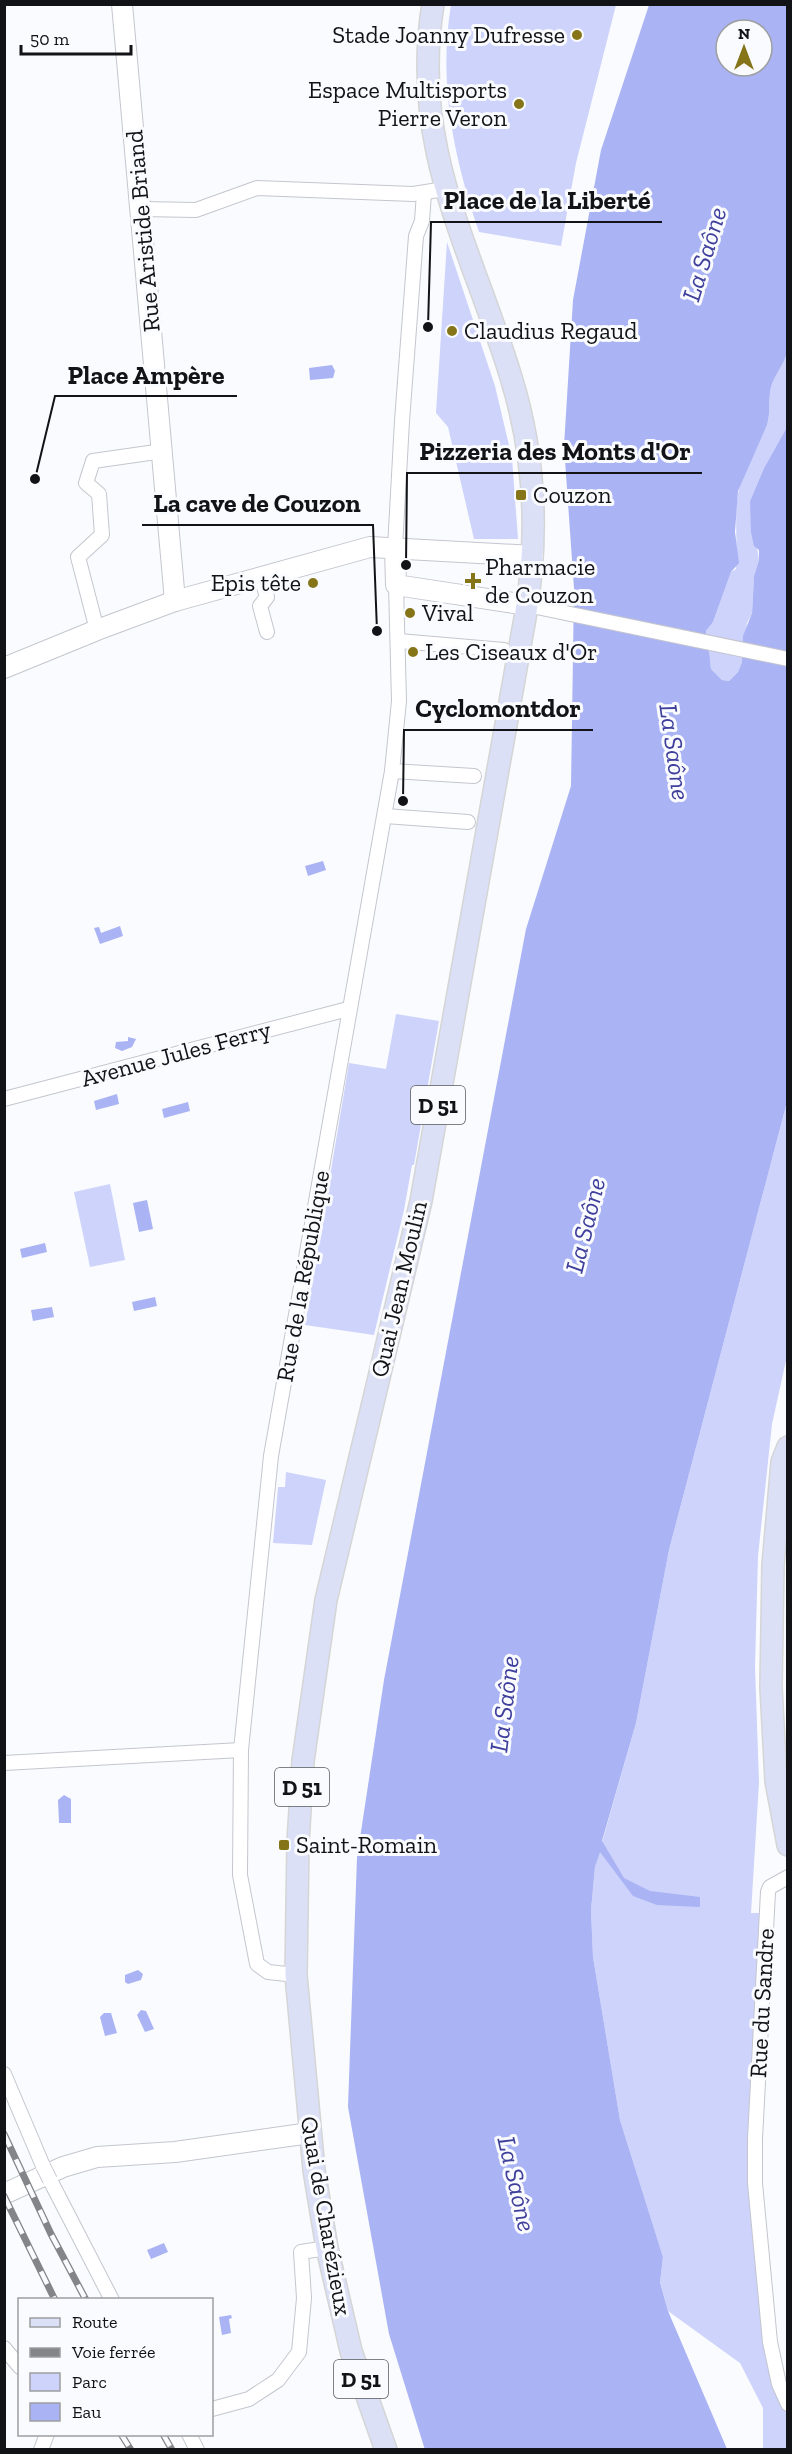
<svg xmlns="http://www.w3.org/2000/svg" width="792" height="2454" viewBox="0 0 792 2454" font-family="'Zilla Slab',serif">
	<rect width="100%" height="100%" fill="#fafbfe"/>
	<!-- green -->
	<g fill="#cdd3fb">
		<path d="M451 5H616L576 163 561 246 479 232C454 158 438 84 451 5Z"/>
		<polygon points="447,242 495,386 512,458 518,539 474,539 448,427 436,413"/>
		<path d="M787 352V427L764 468 750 501 759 560 754 576 752 613 747 623 742 662 738 672 729 681 722 680 711 669 709 649 706 644V631L713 622 731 572 736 569C738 544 734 520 738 494 741 472 758 446 767 425 771 412 768 400 771 387 775 374 784 365 787 352Z"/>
		<polygon points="396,1014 439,1021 414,1165 412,1165 404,1210 374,1335 305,1325 349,1063 386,1069"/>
		<polygon points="787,1102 787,1356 772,1424 758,1556 755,1667 759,1782 751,1913 761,1913 751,2166 777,2386 787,2415 787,2449 763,2449 763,2408 740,2363 668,2311 660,2281 663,2257 620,2120 593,1957 591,1910 595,1867 636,1723 669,1550"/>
		<polygon points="110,1184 125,1260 90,1267 74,1192"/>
		<polygon points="286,1472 326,1480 312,1545 273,1543 278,1487 285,1487"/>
	</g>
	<!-- water -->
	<g fill="#aab3f4" fill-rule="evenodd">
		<path d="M649 5H787V352C784 365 775 374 771 387 768 400 771 412 767 425L738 491 735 532 739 563 731 572 713 622 706 631V644L709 649 711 669 722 680 729 681 738 672 742 662 743 636 752 613 754 576 759 560V550L754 546 751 532 750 501 764 468 787 427V1102L669 1550 636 1723 602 1841 624 1878 650 1891 700 1897V1907L657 1905 633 1896 600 1852 595 1867 591 1910 593 1957 620 2120 663 2257 660 2282 668 2311 727 2449 425 2450 389 2334 348 2107 357 1858 384 1680 526 929 571 786 574 588 564 446 573 300 601 150ZM726 30H762V66H726Z"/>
		<polygon points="332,365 335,371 333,378 310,380 309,368"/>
		<polygon points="323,861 326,870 308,876 305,866"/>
		<polygon points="120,926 123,936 100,944 94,928 99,927 101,933"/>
		<polygon points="128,1037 136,1039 132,1047 122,1051 115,1048 116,1042 128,1041"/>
		<polygon points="117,1094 119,1104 96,1110 94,1101"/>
		<polygon points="188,1102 190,1111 164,1118 162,1109"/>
		<polygon points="147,1200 153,1229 139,1232 133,1203"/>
		<polygon points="45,1243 47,1252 22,1258 20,1249"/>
		<polygon points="155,1297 157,1306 134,1311 132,1302"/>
		<polygon points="52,1307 54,1317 33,1321 31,1310"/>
		<polygon points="64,1795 71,1799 71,1823 59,1823 58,1800"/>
		<polygon points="138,1970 143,1974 141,1980 128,1984 125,1982 125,1975"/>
		<polygon points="141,2010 146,2011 154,2029 145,2032 137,2015"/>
		<polygon points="104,2013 111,2013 117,2033 105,2036 100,2017"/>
		<polygon points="164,2243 168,2252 151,2259 147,2250"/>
		<polygon points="231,2315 232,2318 229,2319 231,2333 222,2335 219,2317"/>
	</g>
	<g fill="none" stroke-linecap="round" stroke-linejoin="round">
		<defs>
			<g id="street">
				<polyline points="141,209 196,210 257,188 413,194 445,189"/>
				<polyline points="395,548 402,421 416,236 422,221 424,193"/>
				<polyline points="261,577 267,597 260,606 267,632"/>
				<polyline points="527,605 788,659"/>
				<polyline points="97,630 78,557 102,535 99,494 86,483 93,461 163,451"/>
				<polyline points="399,641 504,650"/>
				<polyline points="392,771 474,776"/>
				<polyline points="385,816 468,822"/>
				<polyline points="4,1099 348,1009"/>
				<polyline points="4,1763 241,1750"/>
				<polyline points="788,1877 770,1887 768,1892 755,2139 755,2183 770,2342 779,2384 788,2404"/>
				<polyline points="296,1975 268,1972 257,1964 240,1875 241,1750 271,1456 392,771 399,701 396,585"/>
				<polyline points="4,2074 43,2166"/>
				<polyline points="50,2180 112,2300"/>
				<polyline points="4,2348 20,2367"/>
				<polyline points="212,2409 249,2399 278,2380 299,2352 304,2298 301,2252 327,2248"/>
				<polyline points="189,2434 197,2450"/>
				<polyline points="41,2450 47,2434"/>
			</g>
			<g id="secondary">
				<polyline points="122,4 175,601"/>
				<polyline points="395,548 396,585 527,605"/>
				<polyline points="4,668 97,630 175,601 370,547 533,556"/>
				<polyline points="4,2194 63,2167 97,2157 175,2152 310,2133"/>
			</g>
			<g id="primary">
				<polyline points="788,1447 782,1462 773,1565 771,1687 776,1781 788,1845"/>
				<path d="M386 2450 351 2351 327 2248 314 2170 296 1975 298 1842 303 1761 326 1600 421 1201 525 618C539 537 535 453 510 374 470 245 410 147 433 4"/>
			</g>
		</defs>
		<!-- street casing -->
		<use href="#street" stroke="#c4c6cf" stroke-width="16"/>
		<!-- secondary casing -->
		<use href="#secondary" stroke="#c4c6cf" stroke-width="22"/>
		<!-- primary casing -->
		<use href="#primary" stroke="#d4d5d5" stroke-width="24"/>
		<!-- street -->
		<use href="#street" stroke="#fff" stroke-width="14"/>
		<!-- secondary -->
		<use href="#secondary" stroke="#fff" stroke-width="20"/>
		<!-- primary -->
		<use href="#primary" stroke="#dce0f7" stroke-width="21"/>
		<defs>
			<g id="rail">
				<polyline points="4,2134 51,2234 86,2300"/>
				<polyline points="4,2196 55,2300"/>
				<polyline points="121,2434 131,2450"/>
				<polyline points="163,2434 172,2450"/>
			</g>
		</defs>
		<!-- rail casing -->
		<use href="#rail" stroke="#848588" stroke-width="7"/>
		<!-- rail -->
		<use href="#rail" stroke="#fafbfe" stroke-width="4.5" stroke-dasharray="14" stroke-linecap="butt"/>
		<defs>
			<polyline id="street-bridge" points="43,2166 50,2180"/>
		</defs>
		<!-- street-bridge casing -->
		<use href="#street-bridge" stroke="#c4c6cf" stroke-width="16" stroke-linecap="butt"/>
		<!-- street-bridge -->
		<use href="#street-bridge" stroke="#fff" stroke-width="14"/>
	</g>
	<!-- markers -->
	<g fill="#867518" stroke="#fafbfe" stroke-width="2">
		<circle cx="577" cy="35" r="6"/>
		<circle cx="519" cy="104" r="6"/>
		<circle cx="452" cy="331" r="6"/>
		<rect x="515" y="489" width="12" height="12" rx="3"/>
		<path d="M470 572h6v6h6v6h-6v6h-6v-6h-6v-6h6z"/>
		<circle cx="313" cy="583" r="6"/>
		<circle cx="410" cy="613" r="6"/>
		<circle cx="413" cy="652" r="6"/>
		<rect x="278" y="1839" width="12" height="12" rx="3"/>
	</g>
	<g text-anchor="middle" stroke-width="6" stroke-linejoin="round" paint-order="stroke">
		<!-- shield labels -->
		<g fill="#fafbfe" stroke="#58595c" stroke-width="1.5">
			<rect x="411" y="1086" width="54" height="38" rx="4.5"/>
			<rect x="275" y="1768" width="54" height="38" rx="4.5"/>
			<rect x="334" y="2360" width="54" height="38" rx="4.5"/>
		</g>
		<g font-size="22" font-weight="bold" fill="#121316">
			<text x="438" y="1113">D 51</text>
			<text x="302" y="1795">D 51</text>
			<text x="361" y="2387">D 51</text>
		</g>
		<!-- poi labels -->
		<g font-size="24" fill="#121316" stroke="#fafbfe" text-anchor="start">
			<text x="565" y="43" text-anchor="end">Stade Joanny Dufresse</text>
			<text x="507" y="98" text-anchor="end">Espace Multisports<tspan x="507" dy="28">Pierre Veron</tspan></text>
			<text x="464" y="339">Claudius Regaud</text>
			<text x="533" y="503">Couzon</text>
			<text x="485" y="575">Pharmacie<tspan x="485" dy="28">de Couzon</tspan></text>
			<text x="301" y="591" text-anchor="end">Epis tête</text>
			<text x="422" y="621">Vival</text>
			<text x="425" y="660">Les Ciseaux d'Or</text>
			<text x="296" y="1853">Saint-Romain</text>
		</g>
		<!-- street labels -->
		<g font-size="24" fill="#121316" stroke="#fafbfe">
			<text transform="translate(143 231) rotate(-95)" y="8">Rue Aristide Briand</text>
			<text transform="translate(176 1054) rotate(-15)" y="8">Avenue Jules Ferry</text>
			<text transform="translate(303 1276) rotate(-80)" y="8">Rue de la République</text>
			<text transform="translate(399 1289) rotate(-77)" y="8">Quai Jean Moulin</text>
			<text transform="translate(762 2003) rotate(-87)" y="8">Rue du Sandre</text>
			<text transform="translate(326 2216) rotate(80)" y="8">Quai de Charézieux</text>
		</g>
		<!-- water labels -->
		<g font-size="26" font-style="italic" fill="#3f3f9c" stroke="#fafbfe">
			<text transform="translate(704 254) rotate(-73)" y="9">La Saône</text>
			<text transform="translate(675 752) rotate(82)" y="9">La Saône</text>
			<text transform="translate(585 1225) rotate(-76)" y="9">La Saône</text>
			<text transform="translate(504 1704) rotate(-83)" y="9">La Saône</text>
			<text transform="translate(517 2184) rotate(77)" y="9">La Saône</text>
		</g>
	</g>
	<!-- callouts -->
	<path fill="none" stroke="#121316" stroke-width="2" d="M428 327L431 222H662M35 479L55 396H237M406 565L407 473H702M377 631L373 525H142M403 801L404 730H593"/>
	<g fill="#121316" stroke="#fafbfe" stroke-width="2">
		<circle cx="428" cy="327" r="6"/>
		<circle cx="35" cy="479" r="6"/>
		<circle cx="406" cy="565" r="6"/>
		<circle cx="377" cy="631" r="6"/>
		<circle cx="403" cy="801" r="6"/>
	</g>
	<g font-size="26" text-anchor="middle" font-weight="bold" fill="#121316" stroke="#fafbfe" stroke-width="6" stroke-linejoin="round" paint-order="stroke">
		<text x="547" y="209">Place de la Liberté</text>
		<text x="146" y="384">Place Ampère</text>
		<text x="555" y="460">Pizzeria des Monts d'Or</text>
		<text x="257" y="512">La cave de Couzon</text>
		<text x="498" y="717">Cyclomontdor</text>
	</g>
	<!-- border -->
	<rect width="792" height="2454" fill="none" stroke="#121316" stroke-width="12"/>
	<!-- legend -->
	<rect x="18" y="2298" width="195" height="138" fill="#fafbfe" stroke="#9d9ea1" stroke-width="1.5"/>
	<rect x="30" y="2318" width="30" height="9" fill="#dce0f7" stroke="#9d9ea1" stroke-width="1.5"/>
	<text x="72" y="2328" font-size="18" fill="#121316">Route</text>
	<rect x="30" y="2348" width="30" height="9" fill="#848588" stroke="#9d9ea1" stroke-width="1.5"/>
	<text x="72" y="2358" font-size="18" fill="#121316">Voie ferrée</text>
	<rect x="30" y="2373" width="30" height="18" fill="#cdd3fb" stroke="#9d9ea1" stroke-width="1.5"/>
	<text x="72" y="2388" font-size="18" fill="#121316">Parc</text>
	<rect x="30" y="2403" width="30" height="18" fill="#aab3f4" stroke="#9d9ea1" stroke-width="1.5"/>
	<text x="72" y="2418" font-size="18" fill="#121316">Eau</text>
	<!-- north arrow -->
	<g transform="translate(744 48)"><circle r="28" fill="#fafbfe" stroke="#9d9ea1" stroke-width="1.5"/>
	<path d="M0-4.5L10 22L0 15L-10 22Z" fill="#867518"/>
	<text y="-9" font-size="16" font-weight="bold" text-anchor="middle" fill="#121316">N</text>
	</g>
	<!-- scale -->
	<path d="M21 45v9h110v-9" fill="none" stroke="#121316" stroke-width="3"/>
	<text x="30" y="45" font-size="18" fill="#121316" stroke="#fafbfe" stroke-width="4.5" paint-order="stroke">50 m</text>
</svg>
